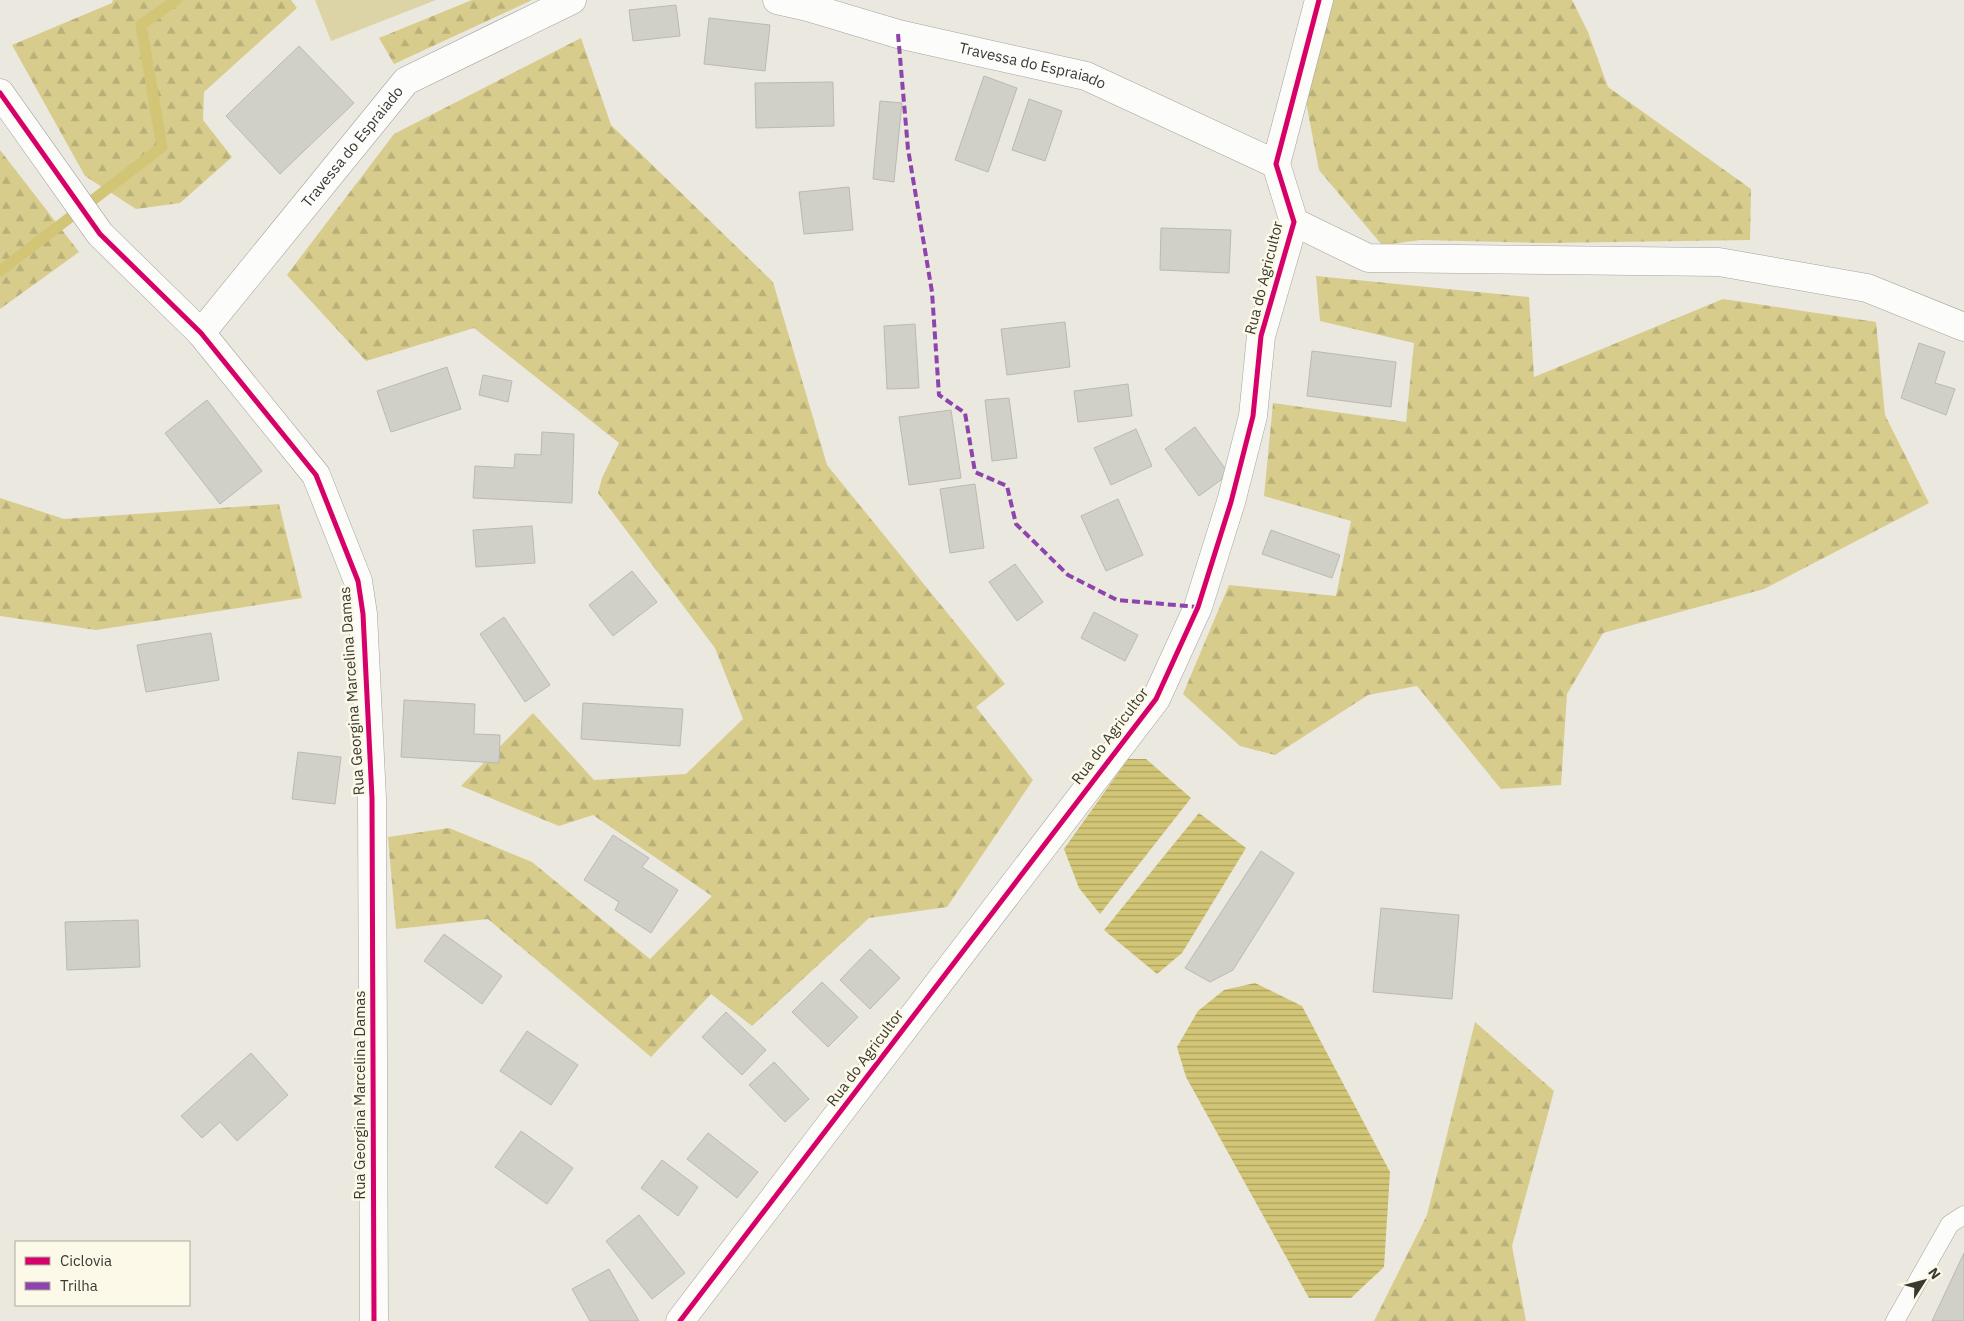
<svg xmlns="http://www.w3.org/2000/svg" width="1964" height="1321" viewBox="0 0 1964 1321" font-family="'IBM Plex Sans',sans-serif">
	<defs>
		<pattern id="forest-firs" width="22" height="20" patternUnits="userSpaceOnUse" patternTransform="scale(1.25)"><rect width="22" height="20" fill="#d7cc8c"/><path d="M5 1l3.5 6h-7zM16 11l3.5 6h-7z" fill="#b9b079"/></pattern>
		<pattern id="water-rules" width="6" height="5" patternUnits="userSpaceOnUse" patternTransform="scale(1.25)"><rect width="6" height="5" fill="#d2c576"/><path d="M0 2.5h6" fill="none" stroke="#aba161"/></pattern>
	</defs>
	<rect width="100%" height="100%" fill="#eae8df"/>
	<!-- forest -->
	<g fill="url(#forest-firs)">
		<polygon points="113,0 291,0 297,8 204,92 203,120 232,157 180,203 136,209 85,176 12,45 112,3"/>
		<polygon points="472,0 532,0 394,64 379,38"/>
		<polygon points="1326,0 1572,0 1588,32 1608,87 1751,189 1750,240 1544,243 1421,240 1382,245 1319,170 1306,102"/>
		<polygon points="581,38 611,125 773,282 827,465 1005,684 976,707 1033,780 947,907 869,918 752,1026 711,994 651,1057 488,919 396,929 388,837 449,828 532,862 650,959 712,896 593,815 559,826 461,786 533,713 594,780 686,774 743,719 715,648 598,493 602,478 619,443 474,328 366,361 287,275 394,134"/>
		<polygon points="0,150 79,252 0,309"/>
		<polygon points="1316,276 1529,297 1534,377 1723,299 1876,322 1885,415 1929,503 1764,589 1603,633 1567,694 1561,785 1501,789 1417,686 1368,695 1275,755 1240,746 1183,694 1229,585 1336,596 1351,521 1264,496 1273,403 1406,422 1414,343 1320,321"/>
		<polygon points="0,498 64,519 279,504 302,598 96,630 0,616"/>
		<polygon points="1475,1022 1554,1091 1512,1246 1526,1321 1374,1321 1427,1215"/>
	</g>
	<!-- park -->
	<polygon fill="#dcd4a7" points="315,0 436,0 331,41"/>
	<!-- water -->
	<g fill="url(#water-rules)">
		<polygon points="1128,759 1146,759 1191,798 1100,914 1079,888 1064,849"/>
		<polygon points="1199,813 1246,848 1182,953 1157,974 1104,930"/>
		<polygon points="1255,983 1302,1006 1390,1172 1384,1267 1351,1298 1309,1298 1186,1077 1177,1047 1198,1011 1224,990"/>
	</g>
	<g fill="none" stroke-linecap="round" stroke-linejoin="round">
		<!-- stream -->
		<polyline stroke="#d2c576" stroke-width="11" points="0,271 162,147 141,25 176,0"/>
	</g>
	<!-- building -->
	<g fill="#d1d0c8" stroke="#bab9b2">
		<polygon points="676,5 680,36 633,41 629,10"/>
		<polygon points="709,18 770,25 765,71 704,64"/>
		<polygon points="299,46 354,103 280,174 226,116"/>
		<polygon points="984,76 1017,88 988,172 955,160"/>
		<polygon points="833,82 834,126 756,128 755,83"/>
		<polygon points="1029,99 1062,111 1045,161 1012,150"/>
		<polygon points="880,101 902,103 894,182 873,179"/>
		<polygon points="849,187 853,230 804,234 799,192"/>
		<polygon points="1161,228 1231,230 1229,273 1160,270"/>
		<polygon points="1065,322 1070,367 1007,375 1001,329"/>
		<polygon points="915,324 919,388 887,389 884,326"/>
		<polygon points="1919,343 1945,352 1935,383 1955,389 1946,415 1901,398"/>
		<polygon points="1312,351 1396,362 1391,407 1307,396"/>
		<polygon points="447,367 461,409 391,432 377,391"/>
		<polygon points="483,375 512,381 508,402 479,395"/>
		<polygon points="1128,384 1132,416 1078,422 1074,391"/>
		<polygon points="1009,398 1017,458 992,461 985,400"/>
		<polygon points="207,400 262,471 220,504 165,433"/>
		<polygon points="951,410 961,478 909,485 899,417"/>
		<polygon points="1195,427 1229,474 1199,496 1165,449"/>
		<polygon points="1136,429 1152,466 1111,485 1094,448"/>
		<polygon points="542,432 574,434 572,503 473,498 475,466 514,468 515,454 541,455"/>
		<polygon points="975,484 984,548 950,553 940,489"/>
		<polygon points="1118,499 1143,555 1106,571 1081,516"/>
		<polygon points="532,526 535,563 476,567 473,530"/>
		<polygon points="1271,530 1340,555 1332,578 1262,554"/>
		<polygon points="1015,564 1043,602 1017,621 989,582"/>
		<polygon points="632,571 657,602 613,636 589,605"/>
		<polygon points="1094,612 1138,635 1125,661 1081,638"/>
		<polygon points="504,617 550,685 525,702 480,634"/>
		<polygon points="211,633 219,680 146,692 137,645"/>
		<polygon points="404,700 475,704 474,734 500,735 499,763 401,757"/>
		<polygon points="583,703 683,709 680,746 581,739"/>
		<polygon points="298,752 341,757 335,804 292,799"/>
		<polygon points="613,835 649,858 642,867 678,890 651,933 615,910 619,902 584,880"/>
		<polygon points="1261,851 1294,873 1233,970 1210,982 1185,968"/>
		<polygon points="1381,908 1459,915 1452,999 1373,992"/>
		<polygon points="138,920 140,967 67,970 65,922"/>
		<polygon points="444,934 502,976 482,1004 424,961"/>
		<polygon points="870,949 900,978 870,1009 840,980"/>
		<polygon points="822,982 858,1017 828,1047 792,1012"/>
		<polygon points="726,1012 766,1050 742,1075 702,1037"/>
		<polygon points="527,1031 578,1065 551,1105 500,1071"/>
		<polygon points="251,1053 288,1095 237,1141 220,1122 202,1138 181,1116"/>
		<polygon points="774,1062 809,1099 785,1122 749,1085"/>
		<polygon points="521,1131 573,1168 547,1204 495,1167"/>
		<polygon points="708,1133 758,1172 737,1198 687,1159"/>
		<polygon points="662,1160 698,1187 678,1216 641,1188"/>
		<polygon points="639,1215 685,1273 652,1299 606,1241"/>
		<polygon points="1964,1253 1964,1321 1932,1321"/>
		<polygon points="609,1269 639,1321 590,1321 572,1289"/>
	</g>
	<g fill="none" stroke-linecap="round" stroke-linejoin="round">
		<defs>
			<polyline id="service" points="1895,1321 1950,1224 1964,1215"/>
			<g id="minor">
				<path id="s1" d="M777 0 808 7 898 34 1086 76 1276 164"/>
				<polyline points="1294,222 1368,258 1719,262 1867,288 1964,327"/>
				<path id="s2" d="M201 333 406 81 572 0"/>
				<polyline points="680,1321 1156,699 1198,607 1231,502 1253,416 1261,336 1294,222 1276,164 1319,0"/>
			</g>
			<polyline id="tertiary" points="0,93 100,234 201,333 316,475 358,581 363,614 372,798 374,1321"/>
		</defs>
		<!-- service casing -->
		<use href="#service" stroke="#a4a39c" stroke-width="19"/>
		<!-- minor casing -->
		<use href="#minor" stroke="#a4a39c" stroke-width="29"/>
		<!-- tertiary casing -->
		<use href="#tertiary" stroke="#a4a39c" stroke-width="29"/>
		<!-- service -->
		<use href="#service" stroke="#fcfcfa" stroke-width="18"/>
		<!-- minor -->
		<use href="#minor" stroke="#fcfcfa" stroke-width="28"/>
		<!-- tertiary -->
		<use href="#tertiary" stroke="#fcfcfa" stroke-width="28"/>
		<!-- quiet -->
		<polyline stroke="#8e44ad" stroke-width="4" stroke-dasharray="8 4" stroke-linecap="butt" points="898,34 908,149 932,292 939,395 965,413 975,472 1007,486 1016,524 1068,575 1117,600 1198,607"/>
		<defs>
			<g id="cycleway">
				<polyline points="0,93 100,234 201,333 316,475 358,581 363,614 372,798 374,1321"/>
				<polyline points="680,1321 1156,699 1198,607 1231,502 1253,416 1261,336 1294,222 1276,164 1319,0"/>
			</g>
		</defs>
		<!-- cycleway casing -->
		<use href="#cycleway" stroke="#fcf9e8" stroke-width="8"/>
		<!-- cycleway -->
		<use href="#cycleway" stroke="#d6006c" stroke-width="5"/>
	</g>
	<g text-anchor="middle" stroke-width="5" stroke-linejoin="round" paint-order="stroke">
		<!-- street labels -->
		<g font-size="15" fill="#393831" stroke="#fcf9e8">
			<text dy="5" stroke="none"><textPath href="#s1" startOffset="264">Travessa do Espraiado</textPath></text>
			<text dy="5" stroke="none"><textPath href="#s2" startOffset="240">Travessa do Espraiado</textPath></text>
			<text transform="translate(1264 278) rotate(-76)" y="5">Rua do Agricultor</text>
			<text transform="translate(352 691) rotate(-94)" y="5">Rua Georgina Marcelina Damas</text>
			<text transform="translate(1110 736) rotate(-53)" y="5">Rua do Agricultor</text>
			<text transform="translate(865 1058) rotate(-53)" y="5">Rua do Agricultor</text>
			<text transform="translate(360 1095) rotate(-90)" y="5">Rua Georgina Marcelina Damas</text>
		</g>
	</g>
	<!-- legend -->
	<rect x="15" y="1241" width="175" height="65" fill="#fcf9e8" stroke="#aeac9f"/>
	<rect x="25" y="1257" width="25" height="8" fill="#d6006c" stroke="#aeac9f"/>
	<text x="60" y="1266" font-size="15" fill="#393831">Ciclovia</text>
	<rect x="25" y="1282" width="25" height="8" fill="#8e44ad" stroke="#aeac9f"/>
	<text x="60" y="1291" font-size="15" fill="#393831">Trilha</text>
	<!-- north arrow -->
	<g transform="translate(1924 1281) rotate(54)" stroke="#fcf9e8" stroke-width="4" paint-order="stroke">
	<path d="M0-4L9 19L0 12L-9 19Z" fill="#393831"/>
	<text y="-8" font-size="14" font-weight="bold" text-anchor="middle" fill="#393831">N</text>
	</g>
</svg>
